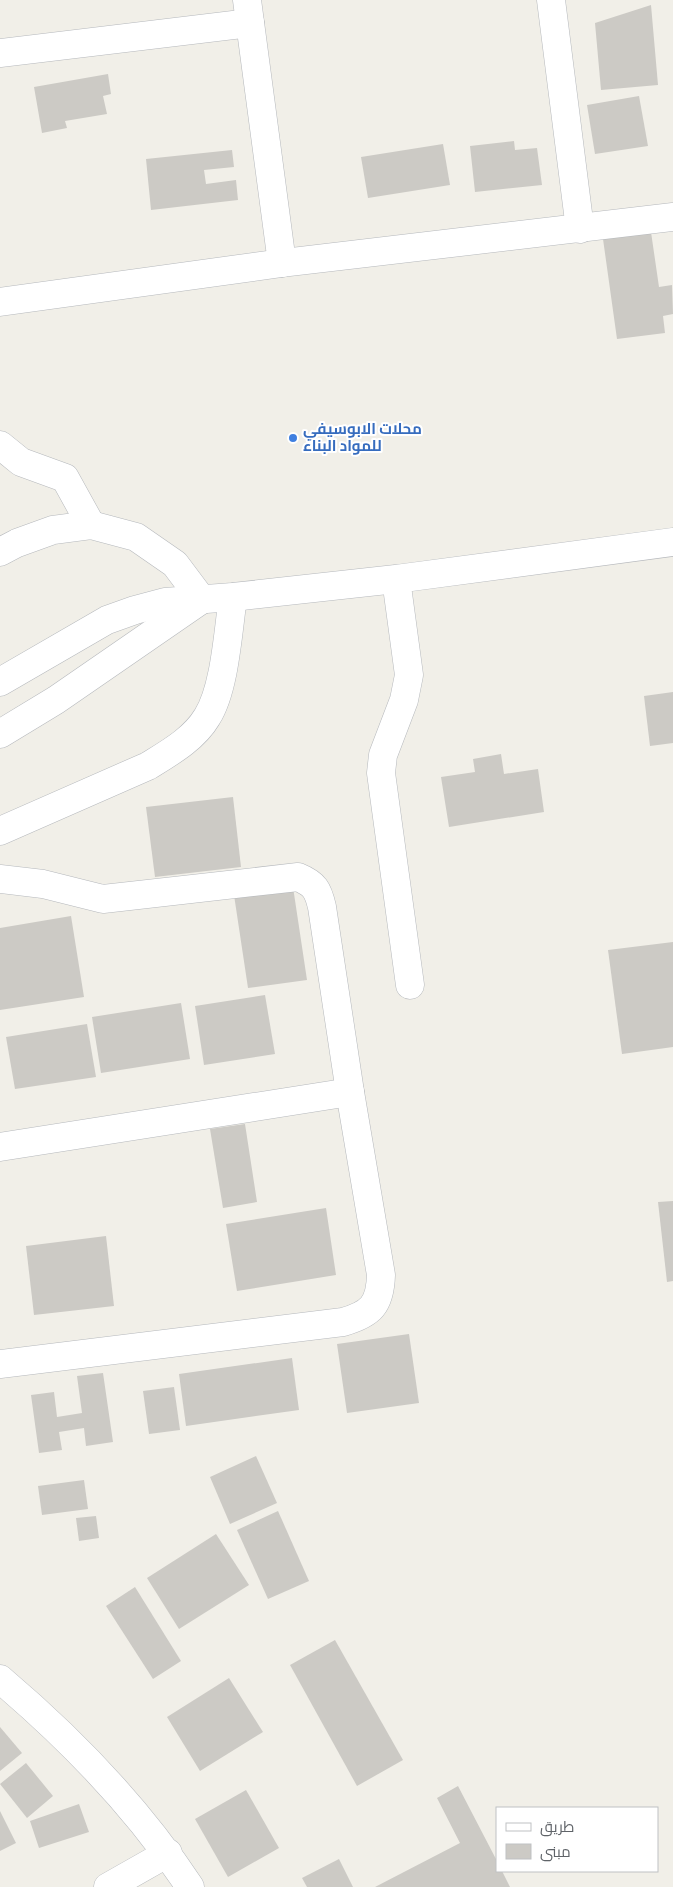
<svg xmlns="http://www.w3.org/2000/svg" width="673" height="1887" viewBox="0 0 673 1887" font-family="'Exo 2',Cairo,sans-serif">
	<rect width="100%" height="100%" fill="#f1efe8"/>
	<!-- building -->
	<g fill="#cccac5">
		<polygon points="651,5 658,85 601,90 595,23"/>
		<polygon points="108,74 111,94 103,96 107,114 65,121 67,128 42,133 34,87"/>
		<polygon points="639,96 648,146 595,154 587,105"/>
		<polygon points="514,141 515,150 537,148 542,185 475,192 470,146"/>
		<polygon points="443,144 450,185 368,198 361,157"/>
		<polygon points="232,150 234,167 204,170 206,184 236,180 238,200 151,210 146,159"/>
		<polygon points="651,232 659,287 672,285 673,314 663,316 665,333 617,339 603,239"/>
		<polygon points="673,692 673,743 650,746 644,696"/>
		<polygon points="501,754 504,774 538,769 544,812 449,827 441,777 475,772 473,759"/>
		<polygon points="233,797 241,867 155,877 146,807"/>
		<polygon points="293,887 307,980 248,988 234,895"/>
		<polygon points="71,916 84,997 0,1010 0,928"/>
		<polygon points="673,942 673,1047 622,1054 608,950"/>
		<polygon points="265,995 275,1054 204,1065 195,1006"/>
		<polygon points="181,1003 190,1059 101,1073 92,1017"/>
		<polygon points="87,1024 96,1077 15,1089 6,1037"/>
		<polygon points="245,1124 257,1202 223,1208 210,1129"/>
		<polygon points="673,1201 673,1281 667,1282 658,1202"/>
		<polygon points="326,1208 336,1275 237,1291 226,1224"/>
		<polygon points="106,1236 114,1306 34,1315 26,1246"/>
		<polygon points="409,1334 419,1403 347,1413 337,1344"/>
		<polygon points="292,1358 299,1410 186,1426 179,1374"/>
		<polygon points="103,1373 113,1442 86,1446 84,1428 59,1432 62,1450 39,1453 31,1395 54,1392 57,1417 82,1413 77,1376"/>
		<polygon points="174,1387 180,1430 149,1434 143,1391"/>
		<polygon points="256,1456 277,1503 230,1524 210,1477"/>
		<polygon points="84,1480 88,1509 42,1515 38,1486"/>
		<polygon points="278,1511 309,1581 268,1599 237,1530"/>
		<polygon points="96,1516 99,1538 79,1541 76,1518"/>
		<polygon points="216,1534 249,1585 179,1629 147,1578"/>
		<polygon points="135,1587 181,1661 153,1679 106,1606"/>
		<polygon points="335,1640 403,1760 357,1786 290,1665"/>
		<polygon points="229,1678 263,1732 200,1771 167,1717"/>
		<polygon points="0,1727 22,1753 0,1771"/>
		<polygon points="26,1763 53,1796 27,1818 0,1784"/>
		<polygon points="458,1786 497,1861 497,1871 502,1871 510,1887 375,1887 460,1843 437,1798"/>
		<polygon points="246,1790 279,1848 228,1877 195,1819"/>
		<polygon points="79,1804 89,1832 39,1848 30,1821"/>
		<polygon points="0,1811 16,1843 0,1851"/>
		<polygon points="339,1859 353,1887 307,1887 302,1878"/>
	</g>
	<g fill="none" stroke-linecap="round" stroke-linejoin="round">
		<defs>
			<g id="minor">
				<polyline points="247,0 282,263"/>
				<polyline points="551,0 580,229"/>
				<polyline points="0,53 250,23"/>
				<polyline points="0,302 282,263 673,217"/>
				<polyline points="0,445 21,462 65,478 91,525"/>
				<polyline points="0,552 17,543 53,530 91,525 136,537 175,564 202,600"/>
				<polyline points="396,579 409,675 404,700 383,755 381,773 410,985"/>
				<polyline points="0,682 107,620 135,610 165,602 233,597 396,579 673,542"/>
				<polyline points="0,734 56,700 201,600"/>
				<path d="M0 831 148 766C169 753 194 739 207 717 225 689 228 631 233 597"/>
				<path d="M0 879 43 884 103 899 298 877C315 884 318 890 322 907L350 1092 381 1275C380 1305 371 1314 343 1322L0 1364"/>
				<polyline points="0,1147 350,1092"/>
				<path d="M0 1679C72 1740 138 1808 190 1887"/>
				<polyline points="108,1887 168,1853"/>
			</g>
		</defs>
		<!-- minor casing -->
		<use href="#minor" stroke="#b5b8bc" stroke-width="29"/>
		<!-- minor -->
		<use href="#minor" stroke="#fff" stroke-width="28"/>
	</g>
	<!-- markers -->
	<circle fill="#3f7fe0" stroke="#fff" stroke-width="2" cx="293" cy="438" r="5"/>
	<g text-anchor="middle" stroke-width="4" stroke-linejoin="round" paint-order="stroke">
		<!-- shop labels -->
		<g font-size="15" font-weight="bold" fill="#366cbe" stroke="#fff" text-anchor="start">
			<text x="303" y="434">محلات الابوسيفي<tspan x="303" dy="17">للمواد البناء</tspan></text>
		</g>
	</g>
	<!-- legend -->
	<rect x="496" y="1807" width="162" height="65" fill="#ffffff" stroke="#bfc1c3"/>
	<rect x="506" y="1823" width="25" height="8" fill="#ffffff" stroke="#bfc1c3"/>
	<text x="540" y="1832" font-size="15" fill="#5f6368">طريق</text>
	<rect x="506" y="1844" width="25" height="15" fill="#cccac5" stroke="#bfc1c3"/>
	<text x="540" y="1857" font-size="15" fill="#5f6368">مبنى</text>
</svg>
